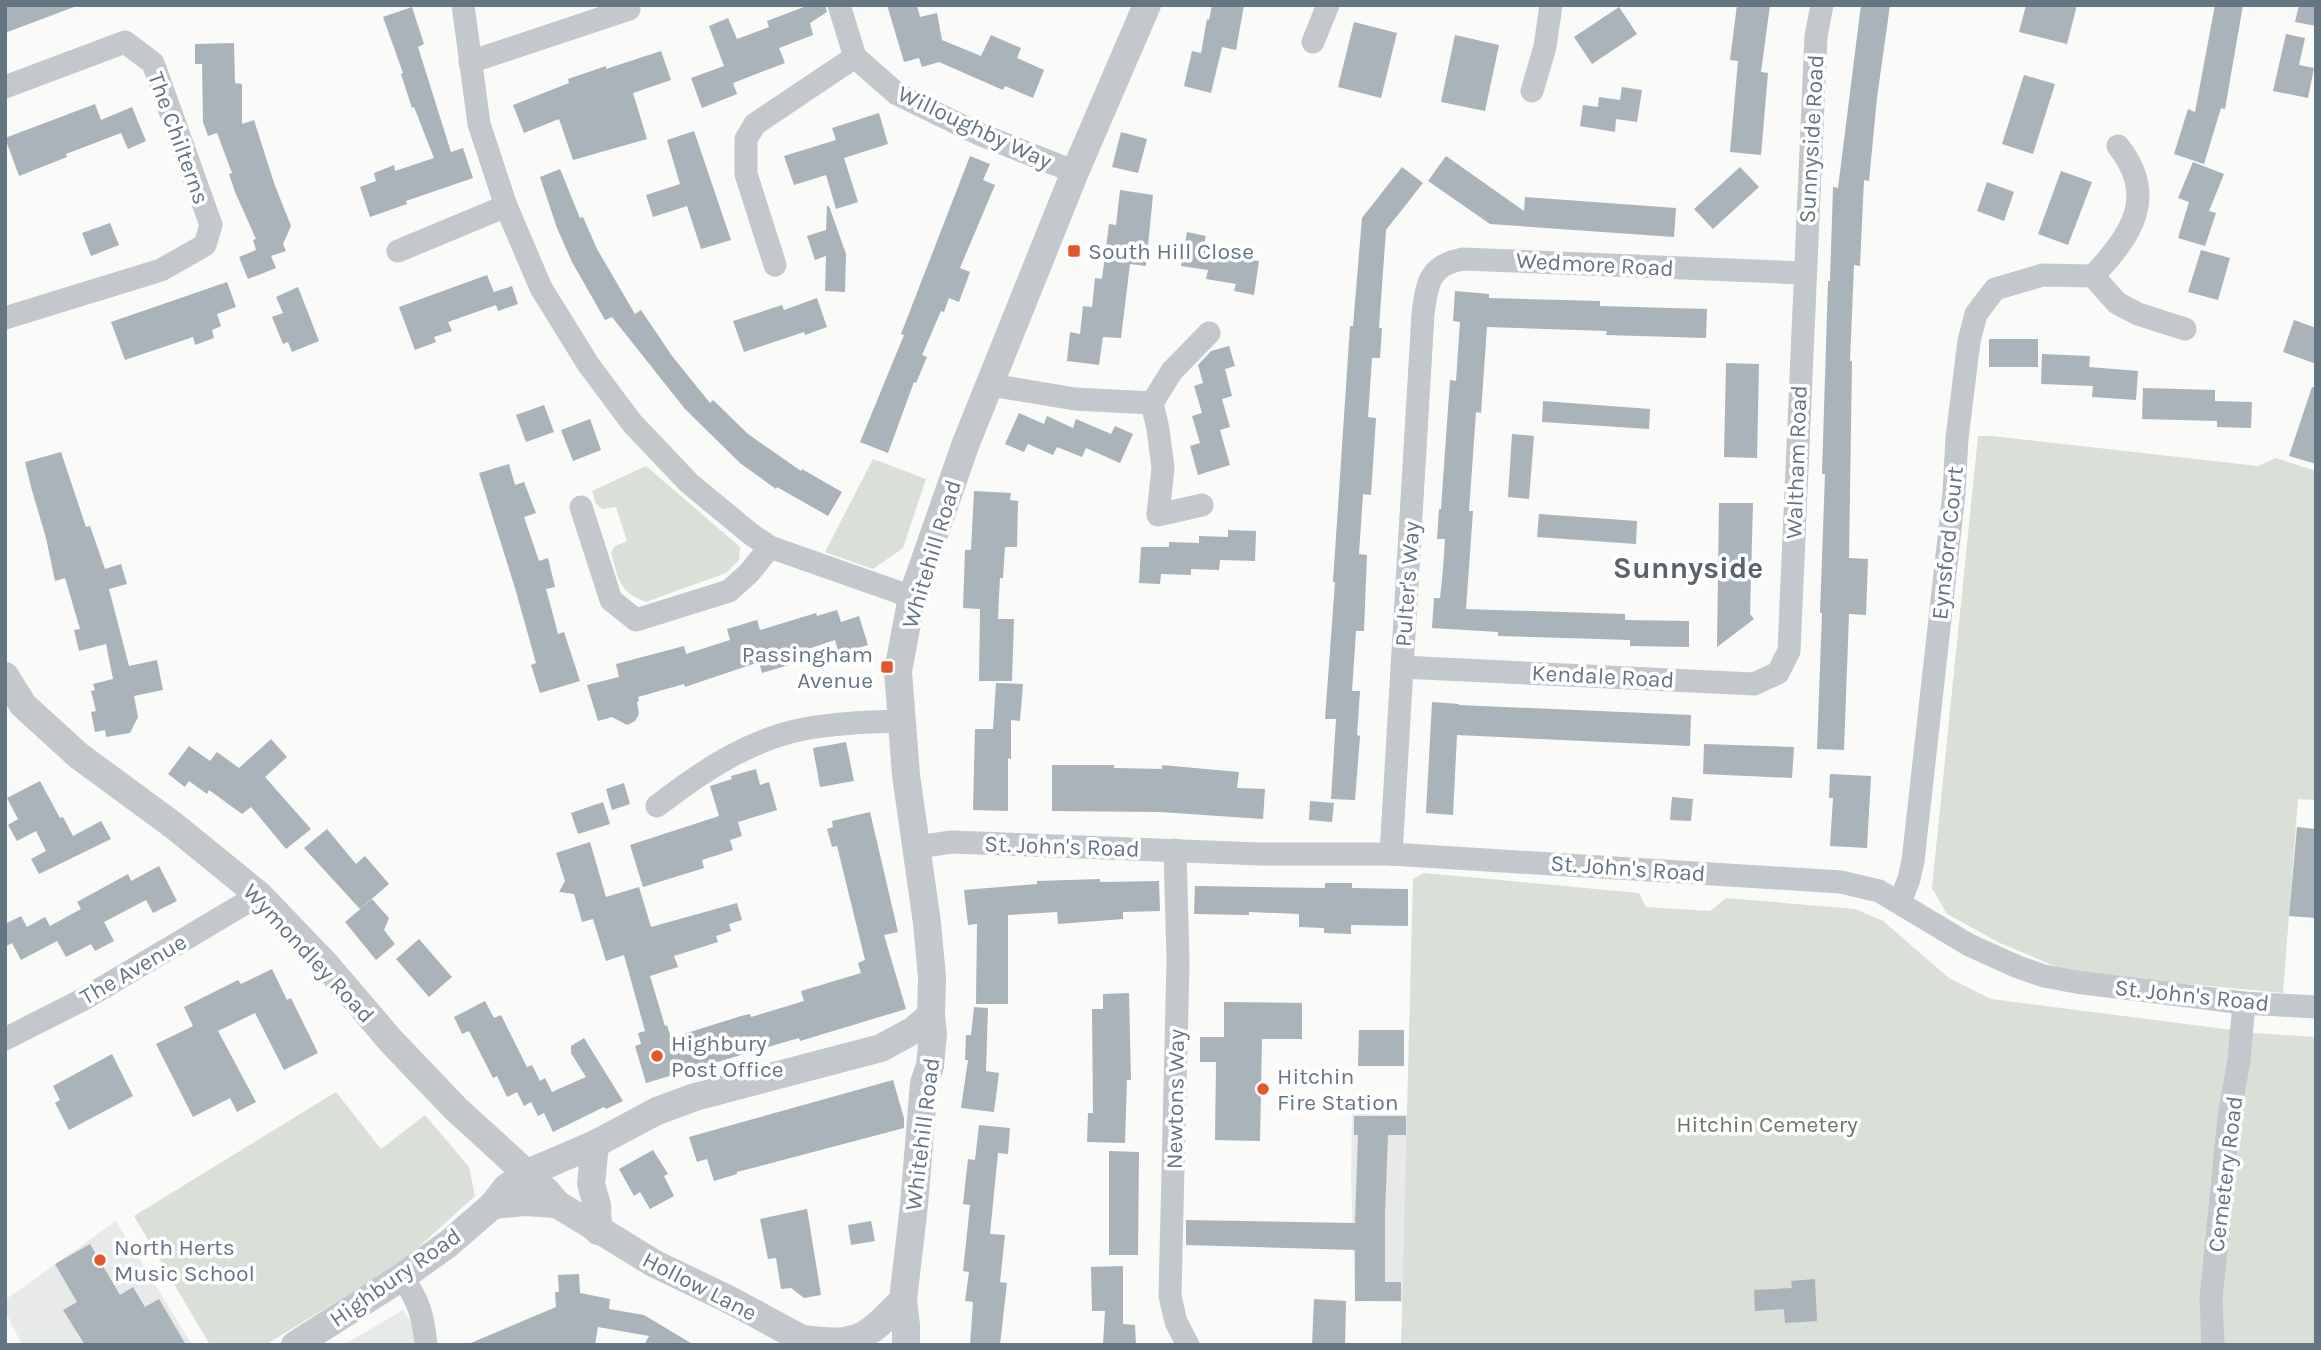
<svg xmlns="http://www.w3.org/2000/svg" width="2321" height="1350" viewBox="0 0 2321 1350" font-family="Karla,sans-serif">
	<rect width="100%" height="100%" fill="#fafaf8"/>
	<!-- built -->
	<g fill="#e8e9e9">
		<polygon points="1352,1114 1408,1115 1402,1302 1355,1301 1351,1176"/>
		<polygon points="116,1221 192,1345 22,1345 5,1311 5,1300"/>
		<polygon points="403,1310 413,1326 414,1345 343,1345"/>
	</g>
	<!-- green -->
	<g fill="#dadfd7">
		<polygon points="1978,436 1992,436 2258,466 2276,458 2316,471 2316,800 2298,799 2283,993 2071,973 2000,943 1947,914 1932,888"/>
		<polygon points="873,459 926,479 903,548 873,569 825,552"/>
		<path d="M646 466 740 547 739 560 726 573 646 602C618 591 619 580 611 553L615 546 627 541 616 507 602 509 596 504 592 491Z"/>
		<polygon points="1424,873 1639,893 1646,907 1710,911 1726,898 1855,909 1883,921 1949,978 1991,999 2256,1033 2316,1037 2316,1345 1401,1345 1413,879"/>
		<polygon points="336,1092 381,1149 425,1115 469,1167 475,1196 402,1262 265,1345 210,1345 134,1216"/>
	</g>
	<!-- building -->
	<g fill="#aab3b9">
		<polygon points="5,5 74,5 74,7 5,33"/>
		<polygon points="809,5 825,5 827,12 810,23 813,35 779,48 785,63 733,83 737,94 702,108 691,78 724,66 709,26 728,18 737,39 769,27 767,21"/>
		<polygon points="887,5 917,5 920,17 937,13 942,40 981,56 991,35 1021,48 1017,58 1044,70 1033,98 1005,86 1003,90 939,62 922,67 919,58 904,62"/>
		<polygon points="1212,5 1244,5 1236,50 1222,47 1211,93 1184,86 1192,51 1201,53 1207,19 1209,20"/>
		<polygon points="1737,5 1770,5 1761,72 1768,73 1761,155 1730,152 1738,61 1730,60"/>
		<polygon points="1861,5 1890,5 1877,98 1869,181 1864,180 1860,266 1854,265 1850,361 1852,361 1849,558 1868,559 1866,615 1849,614 1844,750 1817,749 1822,613 1820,613 1825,474 1822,474 1828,281 1830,281 1833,187 1838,188"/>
		<polygon points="2026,5 2077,5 2067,44 2019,32"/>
		<polygon points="2215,5 2243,5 2225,109 2221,108 2204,164 2174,154 2188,109 2195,112"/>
		<polygon points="2299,5 2316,5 2316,26 2295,22"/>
		<polygon points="412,7 424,44 418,47 451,152 463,148 473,178 406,201 407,204 370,217 360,187 376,181 374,173 394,165 395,171 434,158 414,107 412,108 401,74 403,73 383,17"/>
		<polygon points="1619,7 1637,34 1592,64 1574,37"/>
		<polygon points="1354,22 1397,33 1381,98 1338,87"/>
		<polygon points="2286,34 2305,38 2299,65 2314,68 2308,98 2273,91"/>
		<polygon points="1455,35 1499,45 1485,111 1441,102"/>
		<polygon points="234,43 235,83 242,84 242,124 254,120 274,183 291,226 283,244 286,251 271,256 276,268 248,279 239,257 256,250 253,240 256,239 235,192 229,174 232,173 217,133 208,136 203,122 202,64 195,64 195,44"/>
		<polygon points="661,51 671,80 633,93 647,139 573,160 559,119 524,133 513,105 569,83 568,79 606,66 606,69"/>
		<polygon points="2024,75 2055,84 2033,154 2002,144"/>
		<polygon points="1622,87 1642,90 1637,122 1616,119 1615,132 1580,126 1583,105 1598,107 1599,97 1620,100"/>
		<polygon points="95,104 101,120 132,107 146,141 128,149 121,133 66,154 67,157 19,176 5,138"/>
		<polygon points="879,113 888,144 844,158 858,202 836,209 826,175 794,185 784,156 836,140 832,128"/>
		<polygon points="694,131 731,240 701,249 687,206 653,217 646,195 680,184 667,140"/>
		<polygon points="1121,132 1147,139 1138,173 1112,167"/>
		<polygon points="970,156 990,164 983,180 995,185 960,268 970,272 959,302 949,298 944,312 941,311 922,355 927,357 916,383 914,382 888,453 860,442 904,335 901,334"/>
		<polygon points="1446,156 1524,211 1525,197 1676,208 1674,237 1490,224 1428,181"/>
		<polygon points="2193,162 2224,174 2209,211 2216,213 2205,246 2178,238 2189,202 2178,198"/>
		<polygon points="1402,167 1423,183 1386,230 1379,328 1382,328 1380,358 1372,358 1368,417 1376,418 1371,495 1363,494 1359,554 1367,555 1364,631 1356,631 1352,691 1360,691 1357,735 1360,736 1355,800 1331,799 1336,719 1325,719 1335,582 1333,582 1350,326 1353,326 1362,218"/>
		<polygon points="1740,167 1759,187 1713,229 1694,209"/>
		<polygon points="560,169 580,218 583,217 597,249 635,314 641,310 672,356 710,403 713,400 748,434 801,471 802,469 842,492 828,516 777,487 776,489 740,463 685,409 612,317 605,320 572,262 557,228 540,177"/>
		<polygon points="2061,171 2092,182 2068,245 2038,234"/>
		<polygon points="1987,182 2014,192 2004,221 1977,211"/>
		<polygon points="1120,190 1153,195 1146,266 1130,264 1121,338 1103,337 1099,365 1067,361 1070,332 1080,334 1083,306 1092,307 1095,278 1102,279 1109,224 1116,225"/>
		<polygon points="827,206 829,206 846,254 845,292 825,291 826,256 815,260 807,236 826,230"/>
		<polygon points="110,223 119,245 91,256 82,233"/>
		<polygon points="1187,232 1206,236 1204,244 1233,249 1231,257 1259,261 1254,295 1234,291 1236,284 1206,279 1208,270 1181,266"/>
		<polygon points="2201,250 2230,258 2218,300 2188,292"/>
		<polygon points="487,275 494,292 512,286 518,304 498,311 496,305 448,322 452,331 434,337 436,342 415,350 399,307"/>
		<polygon points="227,282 236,307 217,314 221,326 212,330 214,338 195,345 193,337 125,360 111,322"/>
		<polygon points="298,287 319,341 292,352 288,342 283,344 272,317 283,313 276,297"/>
		<polygon points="1455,291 1489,294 1489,298 1600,301 1600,306 1707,309 1706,338 1606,335 1607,331 1487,327 1481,413 1476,412 1469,511 1473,511 1466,609 1625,614 1625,620 1689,621 1689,647 1630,646 1630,640 1498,636 1498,632 1432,628 1434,598 1440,598 1443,569 1445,539 1437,539 1439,509 1441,509 1450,380 1456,381 1458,351 1460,322 1453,321"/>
		<polygon points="817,298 827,327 805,335 804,332 744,352 733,321 782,305 784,310"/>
		<polygon points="2294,320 2316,328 2316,364 2283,352"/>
		<rect x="1989" y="339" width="49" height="28"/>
		<polygon points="1229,346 1235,366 1225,369 1232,396 1222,399 1230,427 1220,430 1230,465 1198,475 1190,446 1200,443 1192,416 1202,413 1194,386 1203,383 1198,365 1211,351"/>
		<polygon points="2042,354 2090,356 2089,367 2138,371 2136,400 2092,397 2093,386 2041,384"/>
		<polygon points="1726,363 1759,364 1757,458 1724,457"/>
		<polygon points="2312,387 2316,388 2316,464 2289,456"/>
		<polygon points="2143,388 2215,390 2215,401 2252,402 2251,428 2217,427 2217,421 2142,419"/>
		<polygon points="1543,401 1650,409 1649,429 1542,422"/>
		<polygon points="544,405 554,432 526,442 516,415"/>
		<polygon points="1019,413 1044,424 1047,416 1073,428 1076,419 1111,434 1115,426 1133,434 1120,463 1086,448 1082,457 1057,447 1053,455 1028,444 1024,452 1005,444"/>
		<polygon points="590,419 601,450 573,461 561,430"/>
		<polygon points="1512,434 1534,436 1529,499 1508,497"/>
		<polygon points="61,452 86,527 90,526 105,569 121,564 127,584 109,589 129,666 157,660 163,690 134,696 138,717 130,733 106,737 105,730 95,732 91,712 96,711 91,691 95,690 93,684 113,679 106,644 79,651 74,630 80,629 65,578 55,581 46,538 31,487 25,462"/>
		<polygon points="509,464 515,485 524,482 536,513 524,517 539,561 548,558 555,587 546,589 552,611 558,634 564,632 580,681 540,693 531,665 536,663 515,588 479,473"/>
		<polygon points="974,491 1011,493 1010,500 1018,501 1017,547 1005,547 1003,578 1000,578 999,596 998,619 1014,619 1012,681 979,681 980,609 963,608 965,550 971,550"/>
		<polygon points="1719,503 1753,503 1750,614 1754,619 1717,647"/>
		<polygon points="1539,514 1637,521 1636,544 1537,537"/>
		<polygon points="1228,530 1256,531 1255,561 1220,560 1219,570 1191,569 1191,575 1161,574 1160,584 1139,583 1141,547 1169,547 1169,542 1199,543 1199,536 1228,537"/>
		<polygon points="837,610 841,622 859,616 868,645 839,654 835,640 787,656 789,665 762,673 759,662 685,687 684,684 638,697 639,701 637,702 639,714 635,721 627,725 612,717 598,721 587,685 619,677 616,664 684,646 686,654 730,640 727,629 757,620 760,630 816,613 817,616"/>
		<polygon points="996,683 1023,684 1020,721 1011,720 1011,759 1008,758 1008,811 973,810 975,729 993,729"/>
		<polygon points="1432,702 1459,704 1459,705 1691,715 1690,746 1457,735 1453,815 1426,813"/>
		<polygon points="271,739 287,757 265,777 311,829 286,849 251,807 242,814 209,790 207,794 189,781 185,787 168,774 189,746 210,761 217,752 239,768"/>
		<polygon points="846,742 854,781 820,787 813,748"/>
		<polygon points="1704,744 1794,747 1792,778 1703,774"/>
		<polygon points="1052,765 1114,765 1114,768 1162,769 1162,765 1239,772 1237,788 1265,789 1263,819 1160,812 1052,811"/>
		<polygon points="756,769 760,785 769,782 777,810 738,822 742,836 730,840 733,850 702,860 704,868 643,887 630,845 719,816 710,786 732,779 731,776"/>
		<polygon points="1830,774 1871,776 1867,848 1830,846 1833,798 1829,798"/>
		<polygon points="40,781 60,818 63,817 73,836 101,821 111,839 39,874 31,859 46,851 36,831 17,841 8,825 18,819 7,798"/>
		<polygon points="624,783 630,804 612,810 606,789"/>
		<polygon points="1672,797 1693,799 1691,821 1670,820"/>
		<polygon points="1310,801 1334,803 1332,822 1309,820"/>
		<polygon points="603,802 610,824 578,834 571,813"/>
		<polygon points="870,812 898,932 884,935 906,1009 800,1041 799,1038 778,1044 646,1083 635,1046 641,1044 638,1033 645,1031 624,955 606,961 593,919 582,922 574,894 559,892 565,881 556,853 590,842 606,897 639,887 651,927 737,903 742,920 729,924 731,931 716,936 718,942 674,956 678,967 650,976 665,1026 667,1025 671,1038 741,1016 750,1014 751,1017 804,1001 801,991 861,973 858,963 865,960 837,846 832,847 827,829 833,827 832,821"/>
		<polygon points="2297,827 2316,829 2316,918 2289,916"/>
		<polygon points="327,829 356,864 365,856 389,884 360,909 304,848"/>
		<polygon points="159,866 177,901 153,913 146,900 104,922 114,941 95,951 91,944 66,957 57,941 21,960 12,943 5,947 5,924 21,916 27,927 45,917 50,926 81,909 77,902 128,874 131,881"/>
		<polygon points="1100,879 1100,882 1159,881 1160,911 1123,912 1123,919 1058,924 1057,912 1008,915 1008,1004 976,1004 977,924 968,925 964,890 1037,884 1037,881"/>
		<polygon points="1325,883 1352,883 1352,888 1408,889 1408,926 1351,925 1351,934 1324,933 1324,928 1299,927 1299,914 1249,912 1249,915 1194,914 1195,886 1325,888"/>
		<polygon points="372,899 389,918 384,930 395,944 376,960 345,922"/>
		<polygon points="419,939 452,977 429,997 396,959"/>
		<polygon points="272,969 287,1000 291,998 318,1053 284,1070 255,1013 218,1031 256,1102 237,1112 230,1098 193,1117 156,1044 193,1026 184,1007 238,980 241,984"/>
		<polygon points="1129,993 1131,1080 1127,1080 1125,1143 1087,1142 1088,1113 1093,1113 1092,1009 1103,1009 1103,994"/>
		<polygon points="485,1001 494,1018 501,1015 527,1067 532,1065 540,1081 545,1078 552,1092 586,1077 571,1053 571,1046 584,1038 623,1101 606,1109 604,1107 553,1132 544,1113 538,1116 531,1102 524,1106 517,1092 507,1097 497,1076 493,1078 469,1031 462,1034 454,1017"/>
		<polygon points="1224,1002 1302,1003 1302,1039 1262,1039 1260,1141 1215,1140 1216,1062 1200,1062 1200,1037 1224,1037"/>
		<polygon points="974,1007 988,1008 986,1071 999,1073 994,1112 961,1108 968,1060 965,1060 966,1035 971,1035"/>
		<polygon points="1359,1030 1404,1030 1404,1066 1358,1066"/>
		<polygon points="112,1054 133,1096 69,1130 55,1103 60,1100 53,1086"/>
		<polygon points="893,1080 904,1118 904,1128 737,1172 737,1174 714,1181 707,1159 697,1162 689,1137"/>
		<polygon points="1354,1116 1406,1116 1406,1135 1388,1135 1385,1214 1385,1282 1401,1282 1401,1301 1355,1301 1355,1250 1186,1245 1186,1220 1355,1223 1358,1135 1354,1135"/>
		<polygon points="979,1125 1010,1128 1008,1154 998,1153 990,1234 1005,1235 1000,1282 1007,1283 1000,1345 970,1345 973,1302 965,1301 969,1272 963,1271 970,1205 963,1204 968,1159 975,1160"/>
		<polygon points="653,1150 668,1174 664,1176 674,1196 650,1209 640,1192 634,1196 619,1169"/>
		<polygon points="1109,1151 1139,1152 1138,1255 1109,1255"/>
		<polygon points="807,1209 821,1295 804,1298 791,1288 781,1289 776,1258 768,1259 760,1219"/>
		<polygon points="871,1221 875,1241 851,1245 848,1225"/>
		<polygon points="90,1244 120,1295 133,1287 145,1307 159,1299 186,1345 85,1345 63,1310 77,1302 55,1264"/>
		<polygon points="1123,1266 1123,1324 1135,1325 1136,1345 1103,1345 1105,1311 1092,1311 1091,1267"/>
		<polygon points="579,1274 580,1293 610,1299 609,1309 644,1315 694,1345 644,1345 649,1336 598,1327 595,1345 466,1345 556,1307 555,1292 559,1292 558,1275"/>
		<polygon points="1815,1279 1817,1321 1785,1323 1784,1309 1755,1311 1754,1290 1792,1288 1791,1281"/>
		<polygon points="1314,1299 1346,1301 1345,1345 1312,1345"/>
	</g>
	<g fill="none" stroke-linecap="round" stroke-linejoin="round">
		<!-- minor -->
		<g stroke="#c3c8cc" stroke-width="23">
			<polyline points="463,5 479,124 506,206 541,288 588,364 632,423 689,483 752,535 770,547 912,597"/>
			<polyline points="839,5 855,57 897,94 979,134 1075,172"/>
			<polyline points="1313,42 1328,5"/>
			<polyline points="470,62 629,9"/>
			<polyline points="5,87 125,42 153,63 211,225 205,245 161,270 5,318"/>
			<polyline points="1532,91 1545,47 1551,5"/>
			<polyline points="398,251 506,206"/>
			<polyline points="775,265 746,174 746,139 755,124 855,57"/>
			<path d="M2093 276C2132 235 2158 196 2118 146"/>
			<polyline points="991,385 1075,399 1152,403 1172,371 1209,333"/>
			<polyline points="1152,403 1158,429 1163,468 1158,515 1202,505"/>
			<polyline points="581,507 611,600 636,620 729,591 749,573 770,547"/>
			<polyline points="1402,667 1754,684 1778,673 1789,651 1816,36 1822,5"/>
			<path d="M657 806C701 772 748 740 804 729 835 723 869 722 901 721"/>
			<polyline points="917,847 952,842 1260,854 1391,854 1841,882 1879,891 1969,945 2018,967 2044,976 2076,982 2244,1003 2316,1007"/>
			<polyline points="1175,850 1178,961 1170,1296 1176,1322 1188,1345"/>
			<path d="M1391 854 1423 314C1427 283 1429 265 1463 259L1804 273"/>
			<polyline points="1900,902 1909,879 1913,861 1954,493 1957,438 1969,341 1976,314 1995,289 2043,275 2093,276 2117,303 2138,314 2185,329"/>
			<polyline points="5,1039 82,1000 259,895"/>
			<path d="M402 1277C419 1301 423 1315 426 1345"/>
			<polyline points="2213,1345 2211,1299 2229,1117 2239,1060 2244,1003"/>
		</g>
		<!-- tertiary -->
		<g stroke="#c3c8cc" stroke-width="28">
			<polyline points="5,676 23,705 79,756 173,825 259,895 327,966 391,1041 456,1109 547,1192 557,1204 655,1264 728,1299 802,1339 807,1345"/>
			<polyline points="595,1144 591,1184 597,1205 598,1231"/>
			<polyline points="493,1205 525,1202 557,1204"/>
			<path d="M802 1339C858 1346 864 1340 903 1300"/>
			<polyline points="295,1345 402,1277 448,1244 493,1205 506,1188 525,1174 595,1144 657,1111 695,1097 881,1048 914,1030 931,1015"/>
			<polyline points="906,1345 906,1325 903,1300 914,1205 924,1083 930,1066 933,1034 931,1015 932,977 927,923 906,775 898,671 912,597 966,443 1075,172 1147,5"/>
		</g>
	</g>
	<!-- markers -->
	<g fill="#e4572e" stroke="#fff" stroke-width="2.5">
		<rect x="1067" y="244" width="14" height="14" rx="3.5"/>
		<rect x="880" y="660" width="14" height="14" rx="3.5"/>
		<circle cx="657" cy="1056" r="7"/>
		<circle cx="1263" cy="1089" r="7"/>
		<circle cx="100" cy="1260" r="7"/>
	</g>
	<g text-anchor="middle" stroke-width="7" stroke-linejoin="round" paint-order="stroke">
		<!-- street labels -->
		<g font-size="23" fill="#657683" stroke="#fff">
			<text transform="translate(975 127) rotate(25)" y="8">Willoughby Way</text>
			<text transform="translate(179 138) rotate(70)" y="8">The Chilterns</text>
			<text transform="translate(1811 139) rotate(-87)" y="8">Sunnyside Road</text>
			<text transform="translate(1595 264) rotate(3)" y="8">Wedmore Road</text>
			<text transform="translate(1796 462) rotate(-88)" y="8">Waltham Road</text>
			<text transform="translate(1947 543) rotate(-84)" y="8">Eynsford Court</text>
			<text transform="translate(931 554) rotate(-73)" y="8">Whitehill Road</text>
			<text transform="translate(1407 584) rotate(-86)" y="8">Pulter's Way</text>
			<text transform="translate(1603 676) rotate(3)" y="8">Kendale Road</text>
			<text transform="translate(1062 846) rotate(2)" y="8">St. John's Road</text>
			<text transform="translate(1628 868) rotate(4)" y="8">St. John's Road</text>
			<text transform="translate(309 953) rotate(47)" y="8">Wymondley Road</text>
			<text transform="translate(133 969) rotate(-30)" y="8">The Avenue</text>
			<text transform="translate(2192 995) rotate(6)" y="8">St. John's Road</text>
			<text transform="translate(1175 1099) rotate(-89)" y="8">Newtons Way</text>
			<text transform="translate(922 1134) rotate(-83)" y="8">Whitehill Road</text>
			<text transform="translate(2225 1174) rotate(-83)" y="8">Cemetery Road</text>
			<text transform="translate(395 1277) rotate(-35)" y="8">Highbury Road</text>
			<text transform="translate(700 1286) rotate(27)" y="8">Hollow Lane</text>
		</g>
		<!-- poi labels -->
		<g font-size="23" fill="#657683" stroke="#fff" text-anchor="start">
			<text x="1088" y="259">South Hill Close</text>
			<text x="873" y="662" text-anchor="end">Passingham<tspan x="873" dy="26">Avenue</tspan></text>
			<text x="671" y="1051">Highbury<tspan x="671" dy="26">Post Office</tspan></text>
			<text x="1277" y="1084">Hitchin<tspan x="1277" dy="26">Fire Station</tspan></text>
			<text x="114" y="1255">North Herts<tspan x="114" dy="26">Music School</tspan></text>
		</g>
		<!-- park labels -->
		<g font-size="23" fill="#687a64" stroke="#fff">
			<text x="1767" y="1132">Hitchin Cemetery</text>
		</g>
		<!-- district labels -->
		<g font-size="30" font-weight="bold" fill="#57646e" stroke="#fff">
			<text x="1688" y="578">Sunnyside</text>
		</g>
	</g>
	<!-- border -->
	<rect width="2321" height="1350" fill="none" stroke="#657683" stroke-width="14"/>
</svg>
